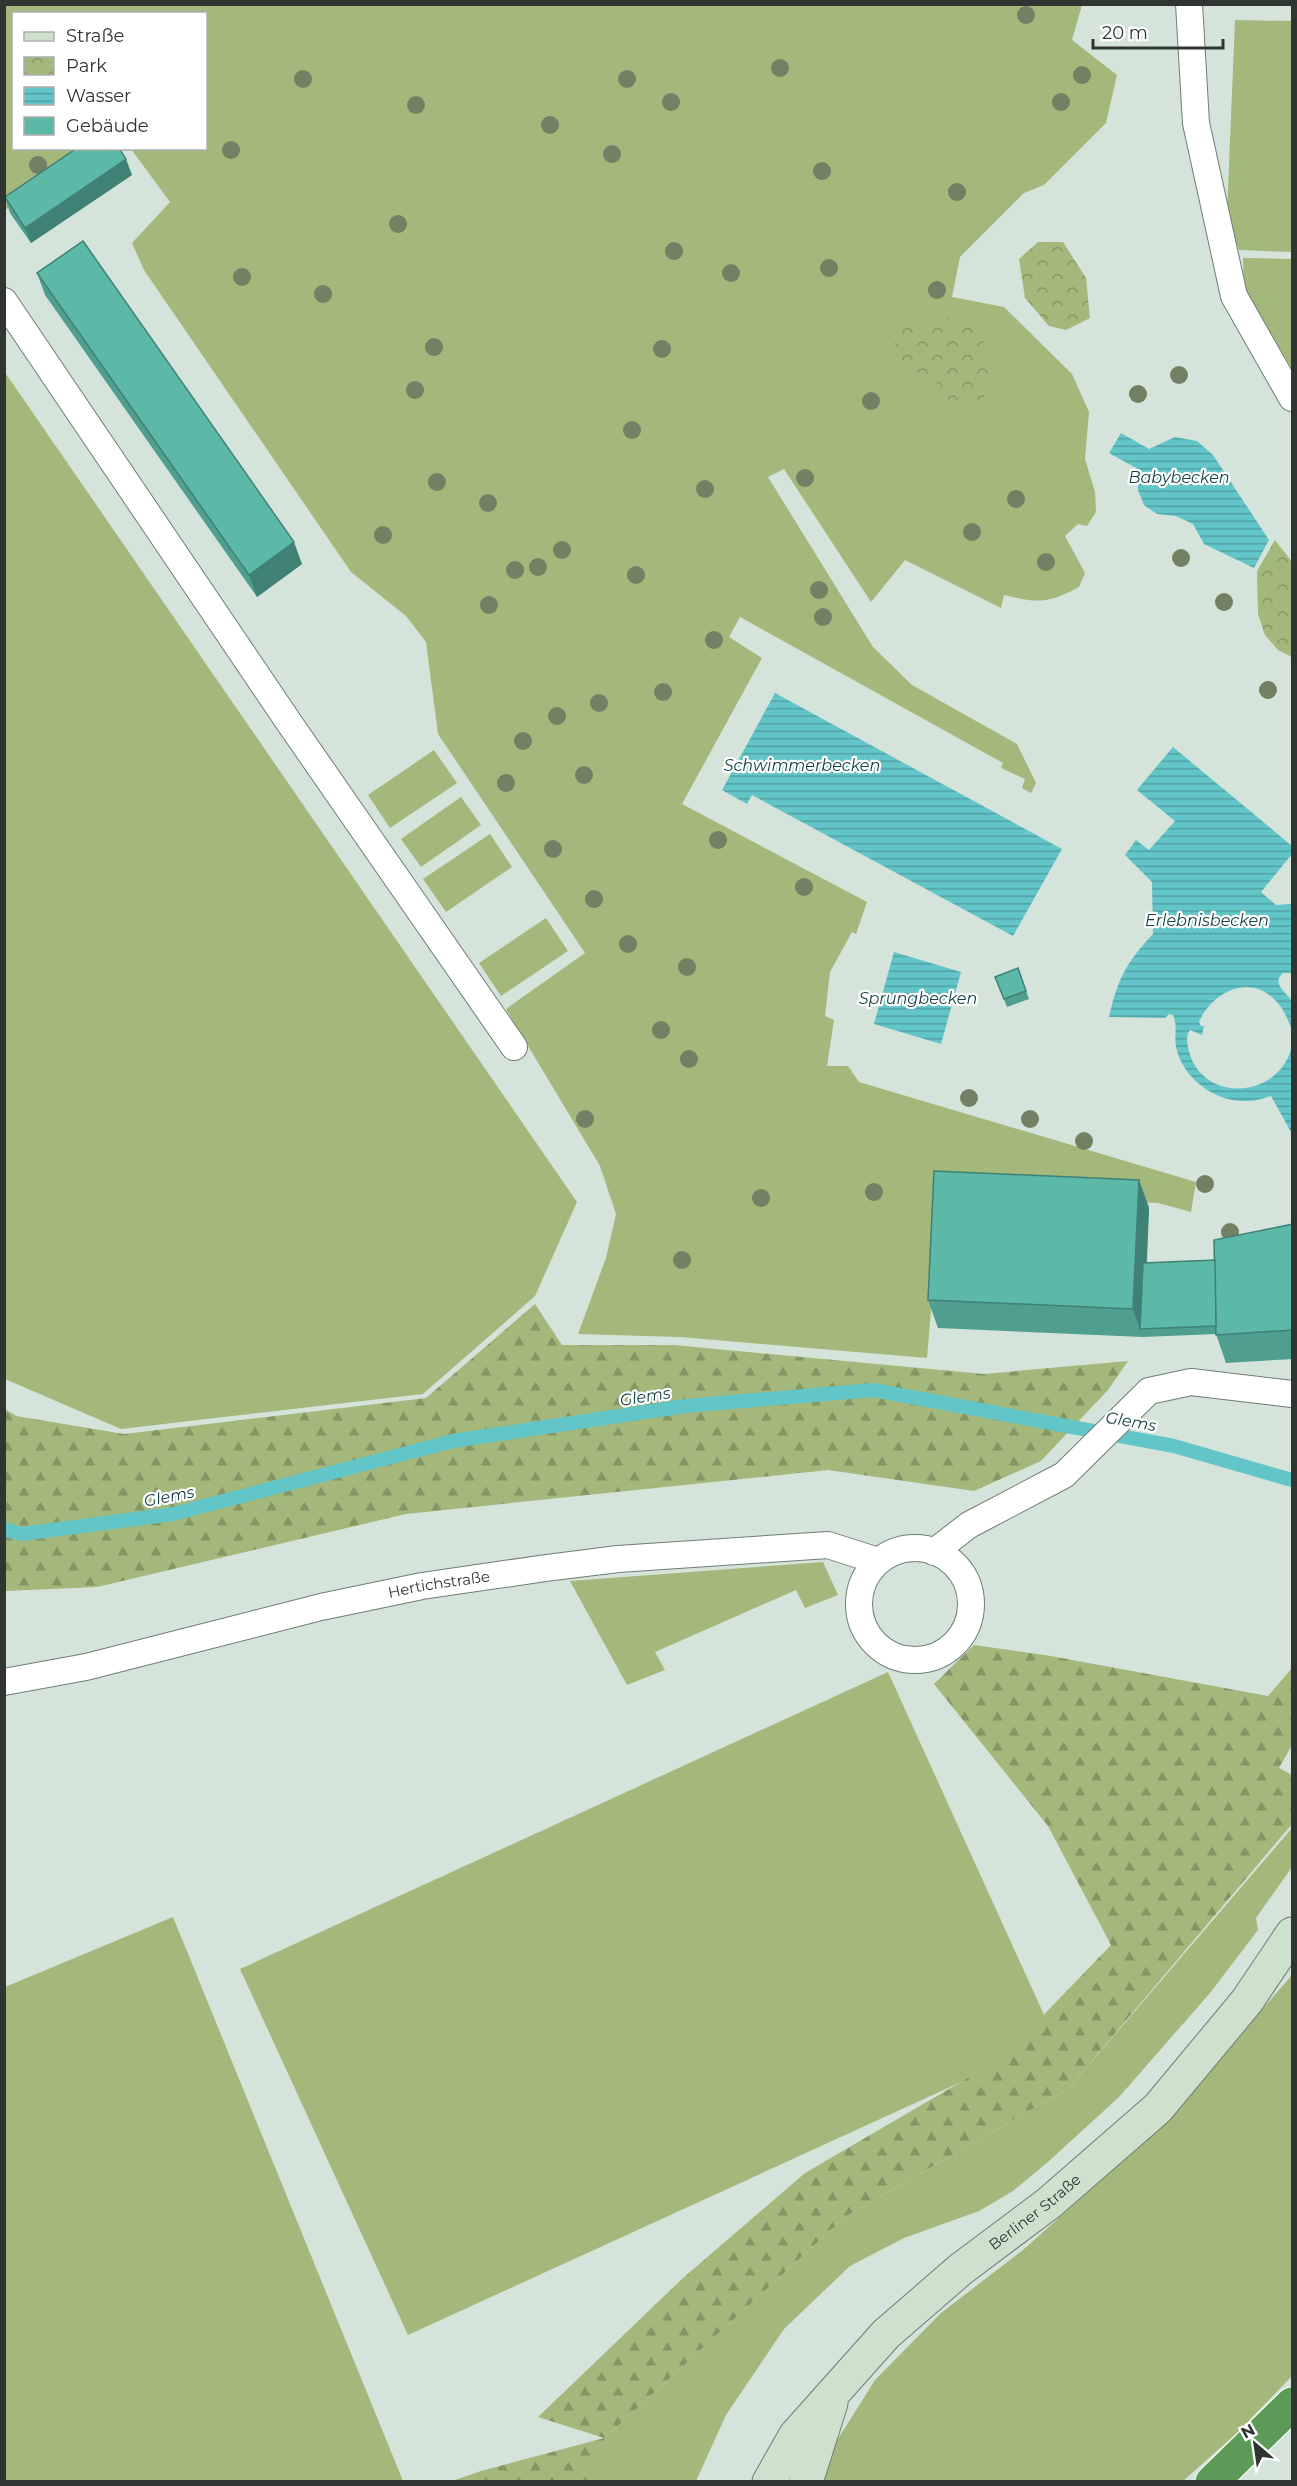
<svg xmlns="http://www.w3.org/2000/svg" width="1297" height="2486" viewBox="0 0 1297 2486" font-family="Montserrat,sans-serif">
	<defs>
		<pattern id="forest-firs" width="22" height="20" patternUnits="userSpaceOnUse" patternTransform="scale(1.5)"><rect width="22" height="20" fill="#a3b87a"/><path d="M5 1l3.5 6h-7zM16 11l3.5 6h-7z" fill="#859665"/></pattern>
		<pattern id="park-crowns" width="20" height="18" patternUnits="userSpaceOnUse" patternTransform="scale(1.5)"><rect width="20" height="18" fill="#a3b87a"/><path d="M2 6a3 3 0 1 1 6 0M12 15a3 3 0 1 1 6 0" fill="none" stroke="#859665"/></pattern>
		<pattern id="water-rules" width="6" height="5" patternUnits="userSpaceOnUse" patternTransform="scale(1.5)"><rect width="6" height="5" fill="#62c5c8"/><path d="M0 2.5h6" fill="none" stroke="#51a1a3"/></pattern>
	</defs>
	<rect width="100%" height="100%" fill="#d4e4db"/>
	<!-- grass -->
	<g fill="#a3b87a">
		<path d="M5 5H1082L1072 40 1117 75 1106 123 1044 185 1024 193 960 257 952 297 1004 307 1072 374 1089 412 1085 459 1095 492 1096 512 1087 526 1078 524 1065 536 1085 573 1079 587C1047 604 1039 603 1004 595L1001 608 905 560 871 602 784 469 768 477 873 647 912 685 1017 744 1036 783 1031 793 1022 788 1025 779 1001 768 1003 763 740 617 729 637 762 658 682 804 867 902 856 934 852 932 830 972 825 1016 834 1020 827 1066H848L859 1082 1196 1182 1191 1212 1158 1203 941 1193 927 1358 680 1337 578 1334 606 1258 616 1214 600 1166 506 1009 585 953 438 734 426 642 406 616 351 572 144 270 132 243 170 202 131 149 206 148V14H14V148L98 149 5 210Z"/>
		<polygon points="1235,20 1292,21 1292,252 1239,250 1227,213"/>
		<polygon points="1243,258 1292,259 1292,369 1244,289"/>
		<polygon points="4,371 577,1202 535,1296 423,1394 121,1429 5,1379"/>
		<polygon points="434,750 457,783 390,828 368,795"/>
		<polygon points="461,797 481,825 421,867 401,839"/>
		<polygon points="490,834 512,867 446,912 423,879"/>
		<polygon points="546,918 568,951 501,996 479,963"/>
		<polygon points="823,1562 838,1595 805,1608 796,1590 655,1652 665,1670 627,1685 570,1581"/>
		<polygon points="888,1672 1055,2039 408,2335 240,1969"/>
		<polygon points="1292,1828 1292,1867 1256,1918 1258,1930 1210,1993 1119,2097 1049,2161 1013,2191 979,2211 904,2238 850,2266 784,2329 726,2415 696,2481 586,2482 605,2438 845,2217 1069,2088"/>
		<polygon points="173,1917 403,2481 5,2481 5,1987"/>
		<polygon points="1292,1975 1292,2376 1237,2433 1183,2481 819,2482 829,2453 875,2380 941,2313 1023,2250 1158,2129"/>
	</g>
	<!-- forest -->
	<g fill="url(#forest-firs)">
		<polygon points="535,1304 562,1345 674,1345 984,1374 1128,1361 1108,1390 1041,1461 974,1491 828,1470 406,1514 97,1587 5,1591 5,1409 16,1416 124,1434 426,1398"/>
		<polygon points="974,1645 1045,1655 1268,1696 1292,1668 1292,1745 1279,1768 1292,1775 1292,1824 1069,2088 845,2217 605,2438 590,2481 452,2481 481,2471 604,2438 538,2417 683,2278 805,2173 1002,2058 1111,1945 1048,1826 934,1684"/>
	</g>
	<!-- park -->
	<g fill="url(#park-crowns)">
		<polygon points="1038,242 1063,242 1086,278 1090,318 1066,330 1049,326 1025,298 1019,259"/>
		<path d="M944 318 968 320C987 341 992 361 991 389 975 409 970 406 948 400 937 376 923 372 898 371L894 330Z"/>
		<polygon points="1275,540 1292,562 1292,657 1278,650 1265,635 1258,614 1257,571"/>
	</g>
	<!-- water -->
	<g fill="url(#water-rules)">
		<polygon points="1121,433 1149,449 1175,437 1197,441 1213,455 1269,540 1254,568 1204,544 1193,524 1176,516 1157,514 1144,505 1138,490 1138,469 1109,453"/>
		<polygon points="775,693 1062,849 1013,936 752,795 747,804 722,790"/>
		<path d="M1173 747 1292 846V854L1261 892 1276 905 1292 904V973H1283C1271 984 1286 992 1292 1001V1030C1288 1020 1284 1009 1276 1001 1250 973 1212 992 1199 1022L1201 1026H1204L1202 1035 1190 1030C1186 1035 1187 1041 1188 1047 1199 1105 1280 1100 1292 1046V1134L1271 1096C1264 1098 1256 1101 1248 1101 1216 1103 1183 1079 1176 1047 1174 1036 1178 1026 1173 1015L1169 1014 1165 1018 1109 1017C1118 978 1126 963 1153 934L1152 882 1125 855 1136 840 1149 850 1175 821 1137 790Z"/>
		<polygon points="894,952 961,972 941,1044 874,1024"/>
	</g>
	<g fill="none" stroke-linecap="round" stroke-linejoin="round">
		<!-- stream -->
		<polyline stroke="#62c5c8" stroke-width="14" points="4,1529 21,1534 173,1514 453,1441 685,1406 873,1390 1174,1446 1292,1480"/>
		<defs>
			<g id="lane">
				<polyline points="1189,4 1196,123 1234,296 1292,398"/>
				<polyline points="4,301 290,724 514,1047"/>
				<circle cx="915" cy="1604" r="56"/>
				<polyline points="934,1552 969,1525 1064,1475 1149,1391 1191,1382 1292,1394"/>
				<path id="s1" d="M4 1682 86 1667 321 1607 422 1586 546 1568 618 1559 828 1545 878 1561"/>
			</g>
			<g id="secondary">
				<path id="s2" d="M769 2482 795 2436 886 2334 961 2269 1049 2203 1158 2108 1247 2001 1292 1934"/>
				<polyline points="806,2482 831,2403"/>
			</g>
			<polyline id="highway" points="1212,2482 1292,2404"/>
		</defs>
		<!-- lane casing -->
		<use href="#lane" stroke="#6f7d75" stroke-width="28"/>
		<!-- secondary casing -->
		<use href="#secondary" stroke="#6f7d75" stroke-width="35"/>
		<!-- highway casing -->
		<use href="#highway" stroke="#fff" stroke-width="35"/>
		<!-- lane -->
		<use href="#lane" stroke="#fff" stroke-width="26"/>
		<!-- secondary -->
		<use href="#secondary" stroke="#cee1cd" stroke-width="33"/>
		<!-- highway -->
		<use href="#highway" stroke="#5b9a57" stroke-width="33"/>
	</g>
	<!-- trees -->
	<g fill="#728063">
		<circle cx="1026" cy="15" r="9"/>
		<circle cx="780" cy="68" r="9"/>
		<circle cx="1082" cy="75" r="9"/>
		<circle cx="303" cy="79" r="9"/>
		<circle cx="627" cy="79" r="9"/>
		<circle cx="671" cy="102" r="9"/>
		<circle cx="1061" cy="102" r="9"/>
		<circle cx="416" cy="105" r="9"/>
		<circle cx="550" cy="125" r="9"/>
		<circle cx="231" cy="150" r="9"/>
		<circle cx="612" cy="154" r="9"/>
		<circle cx="38" cy="165" r="9"/>
		<circle cx="822" cy="171" r="9"/>
		<circle cx="957" cy="192" r="9"/>
		<circle cx="398" cy="224" r="9"/>
		<circle cx="674" cy="251" r="9"/>
		<circle cx="829" cy="268" r="9"/>
		<circle cx="731" cy="273" r="9"/>
		<circle cx="242" cy="277" r="9"/>
		<circle cx="937" cy="290" r="9"/>
		<circle cx="323" cy="294" r="9"/>
		<circle cx="434" cy="347" r="9"/>
		<circle cx="662" cy="349" r="9"/>
		<circle cx="1179" cy="375" r="9"/>
		<circle cx="415" cy="390" r="9"/>
		<circle cx="1138" cy="394" r="9"/>
		<circle cx="871" cy="401" r="9"/>
		<circle cx="632" cy="430" r="9"/>
		<circle cx="805" cy="478" r="9"/>
		<circle cx="437" cy="482" r="9"/>
		<circle cx="705" cy="489" r="9"/>
		<circle cx="1016" cy="499" r="9"/>
		<circle cx="488" cy="503" r="9"/>
		<circle cx="972" cy="532" r="9"/>
		<circle cx="383" cy="535" r="9"/>
		<circle cx="562" cy="550" r="9"/>
		<circle cx="1181" cy="558" r="9"/>
		<circle cx="1046" cy="562" r="9"/>
		<circle cx="538" cy="567" r="9"/>
		<circle cx="515" cy="570" r="9"/>
		<circle cx="636" cy="575" r="9"/>
		<circle cx="819" cy="590" r="9"/>
		<circle cx="1224" cy="602" r="9"/>
		<circle cx="489" cy="605" r="9"/>
		<circle cx="823" cy="617" r="9"/>
		<circle cx="714" cy="640" r="9"/>
		<circle cx="1268" cy="690" r="9"/>
		<circle cx="663" cy="692" r="9"/>
		<circle cx="599" cy="703" r="9"/>
		<circle cx="557" cy="716" r="9"/>
		<circle cx="523" cy="741" r="9"/>
		<circle cx="584" cy="775" r="9"/>
		<circle cx="506" cy="783" r="9"/>
		<circle cx="718" cy="840" r="9"/>
		<circle cx="553" cy="849" r="9"/>
		<circle cx="804" cy="887" r="9"/>
		<circle cx="594" cy="899" r="9"/>
		<circle cx="628" cy="944" r="9"/>
		<circle cx="687" cy="967" r="9"/>
		<circle cx="661" cy="1030" r="9"/>
		<circle cx="689" cy="1059" r="9"/>
		<circle cx="969" cy="1098" r="9"/>
		<circle cx="585" cy="1119" r="9"/>
		<circle cx="1030" cy="1119" r="9"/>
		<circle cx="1084" cy="1141" r="9"/>
		<circle cx="1205" cy="1184" r="9"/>
		<circle cx="874" cy="1192" r="9"/>
		<circle cx="761" cy="1198" r="9"/>
		<circle cx="1230" cy="1232" r="9"/>
		<circle cx="682" cy="1260" r="9"/>
	</g>
	<!-- wall -->
	<g fill="#4f9e90">
		<polygon points="132,175 31,243 10,213 5,197"/>
		<polygon points="37,273 302,564 257,597 45,295"/>
		<polygon points="1018,968 1029,999 1007,1007 995,977"/>
		<polygon points="1139,1180 1149,1208 1147,1263 1215,1260 1293,1224 1293,1359 1226,1363 1216,1334 1143,1337 938,1328 928,1300"/>
	</g>
	<!-- shaded-wall -->
	<g fill="#408175">
		<polygon points="126,159 132,175 31,243 25,228"/>
		<polygon points="294,542 302,564 257,597 249,575"/>
		<polygon points="1139,1180 1149,1208 1143,1329 1140,1329 1133,1309"/>
	</g>
	<!-- building -->
	<g fill="#5cb8a7" stroke="#408175" stroke-width="1.5">
		<polygon points="77,148 119,148 126,159 25,228 5,197"/>
		<polygon points="83,241 294,542 249,575 37,273"/>
		<polygon points="1018,968 1026,991 1004,999 995,977"/>
		<polygon points="934,1171 1139,1180 1133,1309 928,1300"/>
		<polygon points="1293,1224 1293,1330 1216,1335 1214,1240"/>
		<polygon points="1215,1260 1216,1326 1140,1329 1143,1263"/>
	</g>
	<g text-anchor="middle" stroke-width="4.5" stroke-linejoin="round" paint-order="stroke">
		<!-- street labels -->
		<g font-size="15" fill="#2f3632" stroke="#fff">
			<text dy="5" stroke="none"><textPath href="#s1" startOffset="446">Hertichstraße</textPath></text>
			<text dy="5" stroke="none"><textPath href="#s2" startOffset="382">Berliner Straße</textPath></text>
		</g>
		<!-- water labels -->
		<g font-size="16" font-style="italic" fill="#144243" stroke="#fff">
			<text x="1179" y="483">Babybecken</text>
			<text x="802" y="771">Schwimmerbecken</text>
			<text x="1207" y="926">Erlebnisbecken</text>
			<text x="918" y="1004">Sprungbecken</text>
			<text transform="translate(645 1396) rotate(-9)" y="6">Glems</text>
			<text transform="translate(1131 1421) rotate(10)" y="6">Glems</text>
			<text transform="translate(169 1496) rotate(-11)" y="6">Glems</text>
		</g>
	</g>
	<!-- border -->
	<rect width="1297" height="2486" fill="none" stroke="#2f3632" stroke-width="12"/>
	<!-- legend -->
	<rect x="12" y="12" width="195" height="138" fill="#ffffff" stroke="#acafad" stroke-width="1.5"/>
	<rect x="24" y="32" width="30" height="9" fill="#cee1cd" stroke="#acafad" stroke-width="1.5"/>
	<text x="66" y="42" font-size="18" fill="#2f3632">Straße</text>
	<rect x="24" y="57" width="30" height="18" fill="url(#park-crowns)" stroke="#acafad" stroke-width="1.5"/>
	<text x="66" y="72" font-size="18" fill="#2f3632">Park</text>
	<rect x="24" y="87" width="30" height="18" fill="url(#water-rules)" stroke="#acafad" stroke-width="1.5"/>
	<text x="66" y="102" font-size="18" fill="#2f3632">Wasser</text>
	<rect x="24" y="117" width="30" height="18" fill="#5cb8a7" stroke="#acafad" stroke-width="1.5"/>
	<text x="66" y="132" font-size="18" fill="#2f3632">Gebäude</text>
	<!-- north arrow -->
	<g transform="translate(1255 2444) rotate(331)" stroke="#ffffff" stroke-width="4.5" paint-order="stroke">
	<path d="M0-4.5L10 22L0 15L-10 22Z" fill="#2f3632"/>
	<text y="-9" font-size="16" font-weight="bold" text-anchor="middle" fill="#2f3632">N</text>
	</g>
	<!-- scale -->
	<path d="M1093 39v9h130v-9" fill="none" stroke="#2f3632" stroke-width="3"/>
	<text x="1102" y="39" font-size="18" fill="#2f3632" stroke="#ffffff" stroke-width="4.5" paint-order="stroke">20 m</text>
</svg>
